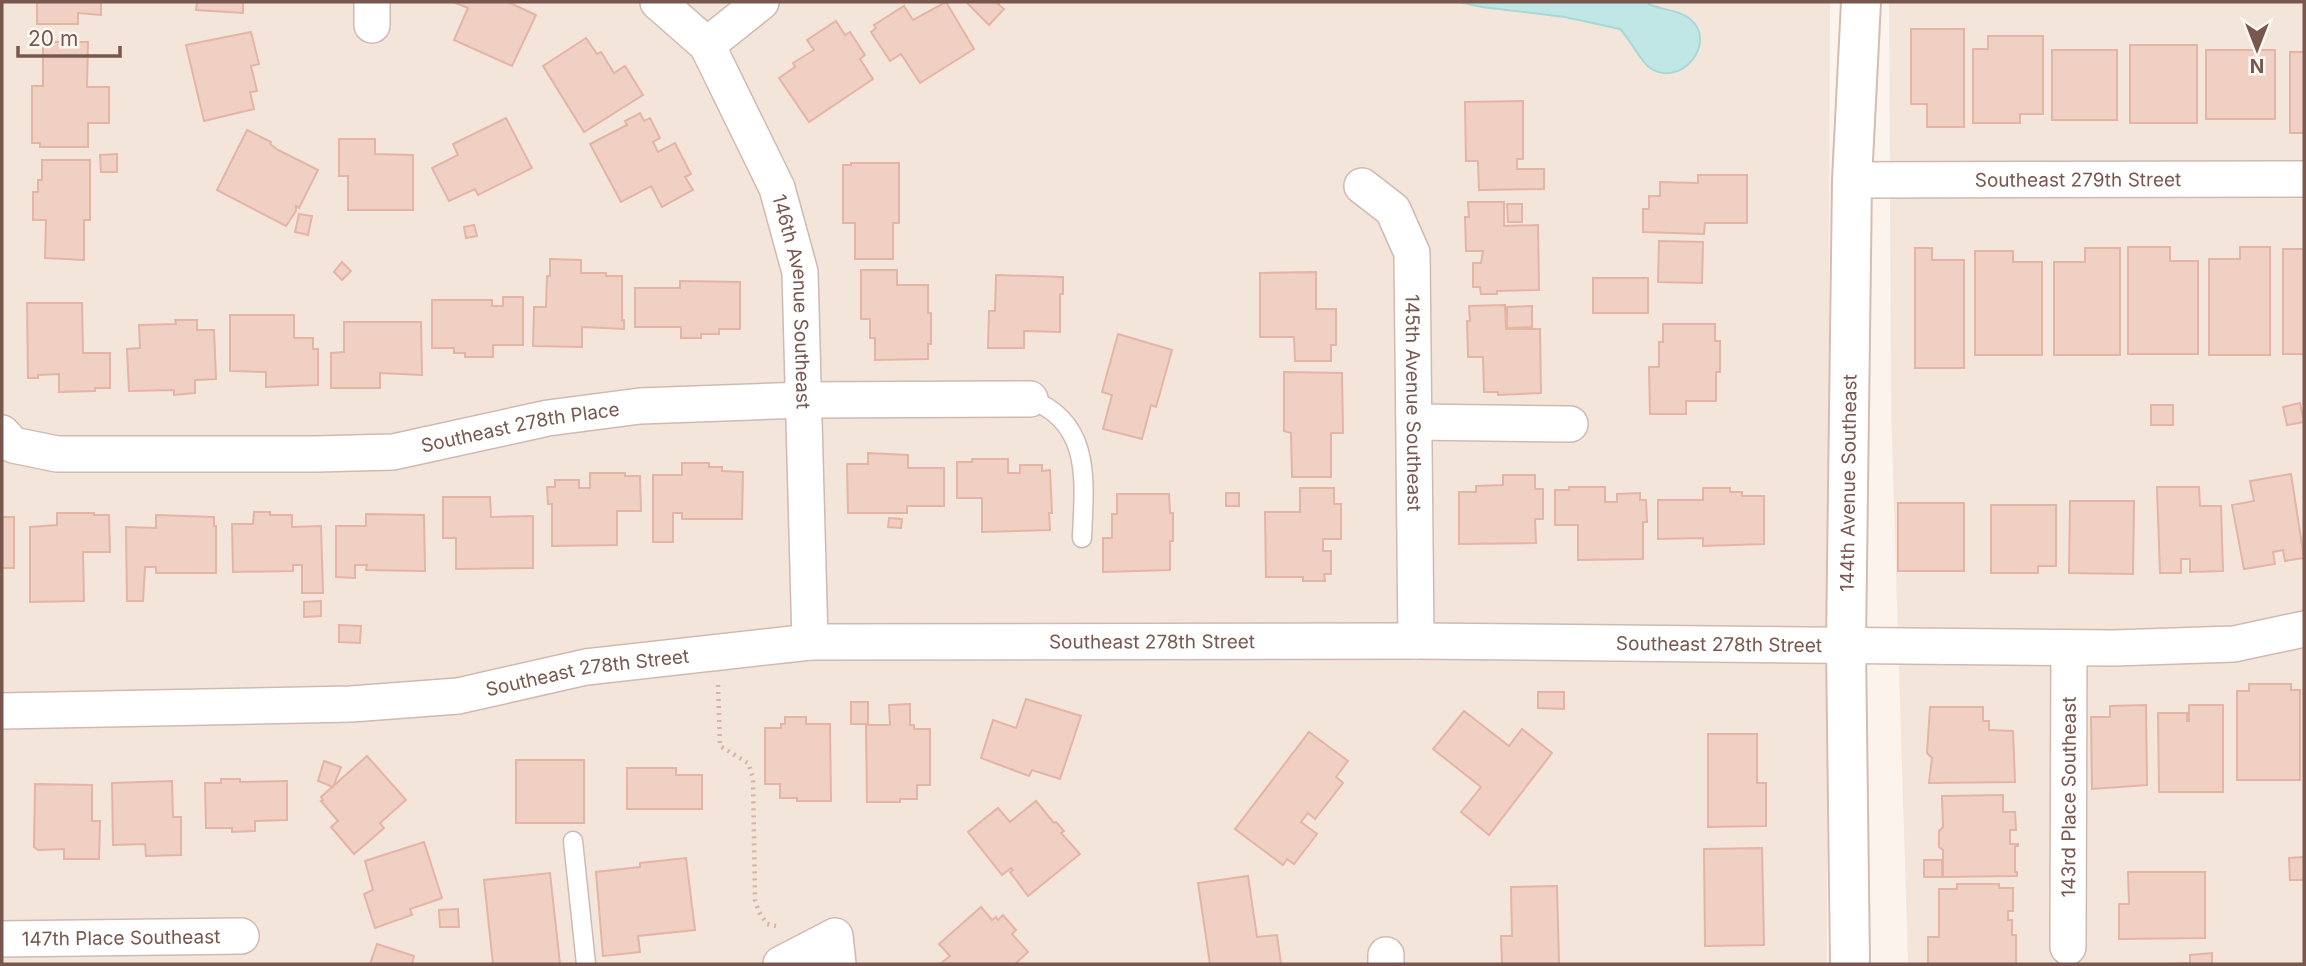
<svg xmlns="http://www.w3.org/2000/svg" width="2306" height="966" viewBox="0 0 2306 966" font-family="Inter,sans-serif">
	<rect width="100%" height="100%" fill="#fcf4ec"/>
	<!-- residential -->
	<g fill="#f4e5da">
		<polygon points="2,2 1830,2 1827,964 2,964"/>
		<polygon points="1889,2 2304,2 2304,964 1908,964 1891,408"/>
	</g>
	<!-- water -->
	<path fill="#c0e7e6" stroke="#a6d8d8" stroke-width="2" d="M1459 2H1649V4C1663 11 1678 9 1690 19 1718 41 1682 89 1650 68 1640 61 1630 39 1620 29L1565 17 1482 7Z"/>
	<!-- building -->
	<g fill="#f1d0c4" stroke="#e4b4a5" stroke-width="2">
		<polygon points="37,2 101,2 101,15 78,13 78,24 37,24"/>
		<polygon points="197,2 243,2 243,13 196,10"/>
		<polygon points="453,2 508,2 536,15 512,66 454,40 468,8"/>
		<polygon points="946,2 974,49 920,83 901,54 890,61 871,32 876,28 874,25 904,6 913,20"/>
		<polygon points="966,2 1000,2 998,4 1004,9 989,25"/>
		<polygon points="836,21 845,35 850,32 865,55 860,59 873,79 809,122 779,78 795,67 793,63 814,50 807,40"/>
		<polygon points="1911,29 1964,29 1964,127 1927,127 1927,104 1911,104"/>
		<polygon points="251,32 259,64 251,66 257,91 250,92 254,109 204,121 186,45"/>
		<polygon points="1988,36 2043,36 2043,114 2020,114 2020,123 1973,123 1973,49 1988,49"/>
		<polygon points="586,38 597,54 601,52 614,73 625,66 643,95 584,132 543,66"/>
		<polygon points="43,42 88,42 87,87 109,87 109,123 88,123 88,147 40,147 40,143 32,143 32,86 43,86"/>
		<rect x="2130" y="45" width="67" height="78"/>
		<rect x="2052" y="50" width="65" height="70"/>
		<rect x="2206" y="50" width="69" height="69"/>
		<rect x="2290" y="52" width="14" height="81"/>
		<polygon points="1523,101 1523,159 1517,159 1517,169 1544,169 1544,189 1479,190 1478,161 1466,161 1465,102"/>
		<polygon points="640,113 644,121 650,118 660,138 653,142 658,152 675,143 691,174 685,177 693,190 662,207 651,186 621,202 590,144 627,125 625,121"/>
		<polygon points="506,118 532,168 478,195 475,189 449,201 432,168 458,155 453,144"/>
		<polygon points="247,130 271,142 270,144 278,150 318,170 299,208 296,206 296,211 286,226 217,190"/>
		<polygon points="339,139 375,139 375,154 413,155 413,210 348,210 348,176 339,176"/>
		<polygon points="117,154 117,172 101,172 100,155"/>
		<polygon points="42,160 90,160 90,220 84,220 84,260 45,258 46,220 33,220 33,192 38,192 38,180 42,180"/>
		<polygon points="851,163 899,163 899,223 893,223 893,259 855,259 855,223 843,223 843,165 851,165"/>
		<polygon points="1698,175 1747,175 1747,223 1705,223 1704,234 1643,232 1643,209 1649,209 1649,196 1660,196 1660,182 1698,183"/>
		<polygon points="1468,202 1504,202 1504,226 1538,225 1539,290 1497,291 1497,294 1481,294 1480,287 1473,287 1473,263 1481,263 1483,251 1466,251 1465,217 1469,217"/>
		<polygon points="1507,204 1522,204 1522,222 1508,222"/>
		<polygon points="299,214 312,216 308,235 295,232"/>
		<polygon points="474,225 477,236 466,238 464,227"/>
		<polygon points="1659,241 1703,242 1702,283 1658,282"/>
		<polygon points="2128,247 2170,247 2170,261 2198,261 2198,354 2128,354"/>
		<polygon points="2240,247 2270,247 2270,355 2209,355 2209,259 2240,259"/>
		<polygon points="1915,248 1932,248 1932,260 1964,260 1964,368 1915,368"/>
		<polygon points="2085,248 2120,248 2120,355 2054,355 2054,262 2085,262"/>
		<rect x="2283" y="249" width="21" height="105"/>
		<polygon points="1975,251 2013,251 2013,262 2042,262 2042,355 1975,355"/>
		<polygon points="550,259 581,260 581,273 606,273 606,276 622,276 622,320 624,320 624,329 582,327 582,347 533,346 534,307 546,307 547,276 550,276"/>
		<polygon points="342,262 351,271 342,280 334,272"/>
		<polygon points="861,270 897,270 897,285 928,285 928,313 931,313 931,344 928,344 928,359 875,360 875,338 870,338 870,319 861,319"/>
		<polygon points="1316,272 1316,309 1336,309 1336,345 1331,345 1331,361 1295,361 1294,337 1260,337 1260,273"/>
		<polygon points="996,275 1063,277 1063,294 1060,294 1060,332 1024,331 1024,348 988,348 989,311 995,311"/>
		<rect x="1593" y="278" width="55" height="35"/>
		<polygon points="680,281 740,282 740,329 719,329 719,334 701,334 701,338 681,338 681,327 635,327 635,288 680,288"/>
		<polygon points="503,297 523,297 523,345 493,345 493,357 465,357 465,353 454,353 454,348 432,348 432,300 492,300 492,306 503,306"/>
		<polygon points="27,303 82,303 83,353 110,353 110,388 95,388 95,391 59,392 59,374 38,375 38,378 28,378"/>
		<polygon points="1505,305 1506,329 1540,329 1541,393 1498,395 1498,392 1484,392 1483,357 1468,357 1467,321 1470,321 1469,306"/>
		<polygon points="1532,306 1532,327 1507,328 1507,307"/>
		<polygon points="230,315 294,315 294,338 313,338 313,349 318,349 318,385 266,387 266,372 230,371"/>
		<polygon points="175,320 197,320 197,330 214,330 216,379 195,380 195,393 174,395 174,390 129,391 127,349 140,348 139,325 176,324"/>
		<polygon points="344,322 421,322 422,375 380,373 380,388 331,388 331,353 344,352"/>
		<polygon points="1663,324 1715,324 1715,341 1720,341 1720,372 1716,372 1716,401 1686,401 1686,414 1650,414 1649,367 1659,367 1659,342 1663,342"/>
		<polygon points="1118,334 1172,350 1156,407 1151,405 1142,439 1103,429 1112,395 1102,392"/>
		<polygon points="1284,372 1342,373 1343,433 1331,433 1331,477 1292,477 1291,433 1284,431"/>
		<polygon points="2300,403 2304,422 2287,425 2283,407"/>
		<rect x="2151" y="405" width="22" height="20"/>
		<polygon points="868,453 908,455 908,468 944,468 944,506 907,506 907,513 848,513 847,464 868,464"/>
		<polygon points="972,459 1008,459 1008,473 1020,473 1020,465 1042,465 1042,471 1050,470 1052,513 1049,513 1050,530 982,532 982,498 957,498 957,462 972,462"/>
		<polygon points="682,463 709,463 709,467 722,467 722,471 743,472 742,519 682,519 682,513 673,513 673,542 653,542 653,475 682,475"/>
		<polygon points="590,473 625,473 625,476 640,476 641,511 617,511 617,545 552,546 552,504 548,504 547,487 555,487 555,480 579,480 579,488 590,488"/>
		<polygon points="2291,474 2304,558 2285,561 2283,550 2273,552 2275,564 2244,569 2232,505 2254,501 2250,481"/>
		<polygon points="1503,475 1535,475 1535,489 1543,489 1543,519 1535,519 1536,543 1459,544 1459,492 1476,492 1476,486 1503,485"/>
		<polygon points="1569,487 1605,487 1605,502 1617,502 1617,494 1640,493 1640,500 1646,500 1647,522 1643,522 1643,559 1578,560 1578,525 1555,525 1555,490 1569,490"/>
		<polygon points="2157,487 2199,487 2200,506 2221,506 2223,571 2190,572 2190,559 2181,559 2181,573 2160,573"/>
		<polygon points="1300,488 1334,488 1334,504 1341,504 1341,539 1323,539 1323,551 1331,551 1331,574 1324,574 1325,581 1303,581 1303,577 1266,577 1265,512 1300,512"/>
		<polygon points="1703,488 1730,488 1730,492 1742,492 1742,496 1764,496 1764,544 1703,546 1703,538 1658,539 1658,500 1703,500"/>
		<rect x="1226" y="493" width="13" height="13"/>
		<polygon points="1117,494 1169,494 1170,513 1173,513 1173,541 1170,541 1170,570 1103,572 1103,538 1112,538 1112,514 1117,514"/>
		<polygon points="443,497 490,497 491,517 533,516 533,568 456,569 456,538 443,538"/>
		<polygon points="2070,501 2134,501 2133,574 2069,573"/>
		<rect x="1898" y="503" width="66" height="68"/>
		<polygon points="1991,505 2056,505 2056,566 2038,566 2038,573 1991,573"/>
		<polygon points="254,512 270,512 270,515 292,515 292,527 321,526 323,593 302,593 302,565 293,565 293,571 233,572 232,524 253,524"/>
		<polygon points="57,513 94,513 94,515 109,515 110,552 83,552 84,601 30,602 30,527 57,525"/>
		<polygon points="366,514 424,515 425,571 366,570 367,565 355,565 355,578 336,577 336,526 366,526"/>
		<polygon points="156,515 214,517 214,526 216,526 216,573 156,573 156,567 145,567 143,601 127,601 126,527 156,528"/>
		<rect x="2" y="517" width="12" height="51"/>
		<polygon points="889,518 902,519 901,528 888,527"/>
		<polygon points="321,601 321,616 304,617 304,602"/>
		<polygon points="339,625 361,626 360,643 339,642"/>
		<polygon points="2249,684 2291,684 2291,690 2300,690 2300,780 2237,780 2237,691 2249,691"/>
		<polygon points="1538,692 1564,692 1564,709 1538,708"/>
		<polygon points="1026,699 1081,716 1060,779 1032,770 1029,776 981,758 993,720 1016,728"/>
		<rect x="851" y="702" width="17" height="22"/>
		<polygon points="910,704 910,725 914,725 914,729 930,729 930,785 917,785 917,799 900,799 900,802 867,802 866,725 890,725 889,705"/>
		<polygon points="2146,705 2147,785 2092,789 2091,717 2110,717 2110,706"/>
		<polygon points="2189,705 2223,705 2223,792 2159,792 2158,713 2187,713 2187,721 2189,721"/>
		<polygon points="1930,707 1983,707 1983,721 1989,721 1989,730 2013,731 2015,782 1929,783 1932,758 1927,753"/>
		<polygon points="1464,711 1509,746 1522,729 1552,753 1489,835 1461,812 1481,787 1433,749"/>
		<polygon points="785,717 806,717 806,724 830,724 831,801 797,801 797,798 780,798 780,784 765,784 765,728 781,728 781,724 785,724"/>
		<polygon points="1309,732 1348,761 1336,777 1343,783 1315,819 1308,813 1301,822 1317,834 1294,864 1287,859 1283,865 1235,829"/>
		<polygon points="1708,734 1757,734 1757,783 1766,783 1766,826 1708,827"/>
		<polygon points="367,756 406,800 380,823 384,828 354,854 331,827 338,821 321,801 323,800 321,797"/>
		<rect x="516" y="760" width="68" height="63"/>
		<polygon points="324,761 341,767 333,787 318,781"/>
		<polygon points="627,768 676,768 676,775 702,775 702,809 627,809"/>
		<polygon points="221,779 240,779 240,782 287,781 287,820 255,821 255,831 232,832 232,828 206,828 205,783 221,783"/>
		<polygon points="172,781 173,817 181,817 181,855 146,856 145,844 113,845 112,783"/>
		<polygon points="35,784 92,785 92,821 100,821 99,859 64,859 64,849 38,850 34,847"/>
		<polygon points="2003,795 2003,812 2015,812 2016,830 2010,830 2010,844 2018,844 2018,846 2015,846 2015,872 2017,872 2017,876 1943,877 1943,850 1939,847 1939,831 1943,827 1942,796"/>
		<polygon points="1036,801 1054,823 1056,822 1064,831 1061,833 1080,854 1028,896 1010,872 1013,870 1011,868 1002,875 968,832 998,808 1010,822"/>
		<polygon points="424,842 442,898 410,909 412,915 375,928 364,894 373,890 365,861"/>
		<polygon points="1762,848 1764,945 1705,946 1704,849"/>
		<polygon points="2304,857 2304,880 2290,880 2289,858"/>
		<polygon points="686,858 695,930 638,936 640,952 603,956 596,872 640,867 640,863"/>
		<rect x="1924" y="860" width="18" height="17"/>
		<polygon points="2128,872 2205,872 2205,938 2119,939 2119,904 2129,904"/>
		<polygon points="550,873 560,964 493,964 484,880"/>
		<polygon points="1248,876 1257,937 1277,935 1281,964 1210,964 1198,883"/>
		<polygon points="1957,884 1999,884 1999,888 2013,888 2013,911 2008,911 2008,920 2012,920 2012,935 2016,935 2016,964 1928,964 1928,937 1939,937 1939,889 1957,889"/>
		<polygon points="1557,886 1559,964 1502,964 1501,936 1512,936 1511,887"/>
		<polygon points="981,907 992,920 996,917 998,920 1003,915 1016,930 1012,934 1028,952 1015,964 940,964 950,956 939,944"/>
		<polygon points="458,909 459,927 440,927 439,910"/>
		<polygon points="377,944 414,956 412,964 370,964"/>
		<polygon points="2212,953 2212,964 2167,964 2190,963 2190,955"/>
	</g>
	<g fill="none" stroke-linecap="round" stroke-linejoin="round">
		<defs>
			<g id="lane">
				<path d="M1030 399C1093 423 1084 483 1082 538"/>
				<polyline points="573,841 586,964"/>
			</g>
			<g id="street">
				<path id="s1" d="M658 2 707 45 777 188 800 272 810 642"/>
				<polyline points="372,25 372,2"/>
				<polyline points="707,45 761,2"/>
				<path id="s2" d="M1852 180 2304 179"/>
				<path id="s3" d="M1362 186 1393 210 1412 253 1416 641"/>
				<polyline points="1415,422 1570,424"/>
				<path id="s4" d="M2 433 13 445 57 454H316L393 452 548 418 640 406 803 400 1030 399"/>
				<path id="s5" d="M2 711 351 704 458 696 586 667 810 642 1416 641 2114 648 2234 644 2304 629"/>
				<path id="s6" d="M2 939 241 936"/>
				<path id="s7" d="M2068 947 2069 648"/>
				<polyline points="781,964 835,936 838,964"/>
				<polyline points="1386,964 1386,955"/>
			</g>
			<g id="secondary">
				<path id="s8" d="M1850 964 1846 645 1852 180 1861 2"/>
			</g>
		</defs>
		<!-- lane casing -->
		<use href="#lane" stroke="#cfbab1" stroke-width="21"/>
		<!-- street casing -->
		<use href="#street" stroke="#cfbab1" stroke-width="38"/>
		<!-- secondary casing -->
		<use href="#secondary" stroke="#d5bcb1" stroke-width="42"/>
		<!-- path -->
		<polyline stroke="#d7b2a6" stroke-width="4.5" stroke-dasharray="2 5" stroke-linecap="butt" points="718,685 720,746 748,763 753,778 755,900 759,912 767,924 776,926"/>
		<!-- lane -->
		<use href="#lane" stroke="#fff" stroke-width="18"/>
		<!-- street -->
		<use href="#street" stroke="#fff" stroke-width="35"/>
		<!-- secondary -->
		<use href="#secondary" stroke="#fff" stroke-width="38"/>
	</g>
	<g text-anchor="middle" stroke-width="6" stroke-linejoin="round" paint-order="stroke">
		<!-- street labels -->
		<g font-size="19" fill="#78574e" stroke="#fff8f3">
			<text dy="7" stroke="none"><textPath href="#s2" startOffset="226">Southeast 279th Street</textPath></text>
			<text dy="7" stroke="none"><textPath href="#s1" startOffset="340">146th Avenue Southeast</textPath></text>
			<text dy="7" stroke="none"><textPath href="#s3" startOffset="236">145th Avenue Southeast</textPath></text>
			<text dy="7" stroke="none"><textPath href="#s4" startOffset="527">Southeast 278th Place</textPath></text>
			<text dy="7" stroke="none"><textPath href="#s8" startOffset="481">144th Avenue Southeast</textPath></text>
			<text dy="7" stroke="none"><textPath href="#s5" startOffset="1155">Southeast 278th Street</textPath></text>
			<text dy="7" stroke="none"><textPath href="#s5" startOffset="1722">Southeast 278th Street</textPath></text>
			<text dy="7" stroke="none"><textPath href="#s5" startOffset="588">Southeast 278th Street</textPath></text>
			<text dy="7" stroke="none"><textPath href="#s7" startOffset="150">143rd Place Southeast</textPath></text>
			<text dy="7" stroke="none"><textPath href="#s6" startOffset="119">147th Place Southeast</textPath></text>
		</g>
	</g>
	<!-- border -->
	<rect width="2306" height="966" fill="none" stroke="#78574e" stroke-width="7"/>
	<!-- north arrow -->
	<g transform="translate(2257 49) rotate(180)" stroke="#fff8f3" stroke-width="5" paint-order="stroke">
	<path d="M0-5L12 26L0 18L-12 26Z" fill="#78574e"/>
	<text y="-10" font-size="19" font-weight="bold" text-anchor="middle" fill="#78574e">N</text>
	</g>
	<!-- scale -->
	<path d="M18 46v10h102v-10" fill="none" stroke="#78574e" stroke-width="3.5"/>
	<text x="28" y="46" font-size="21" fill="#78574e" stroke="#fff8f3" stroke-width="5" paint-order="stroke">20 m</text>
</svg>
